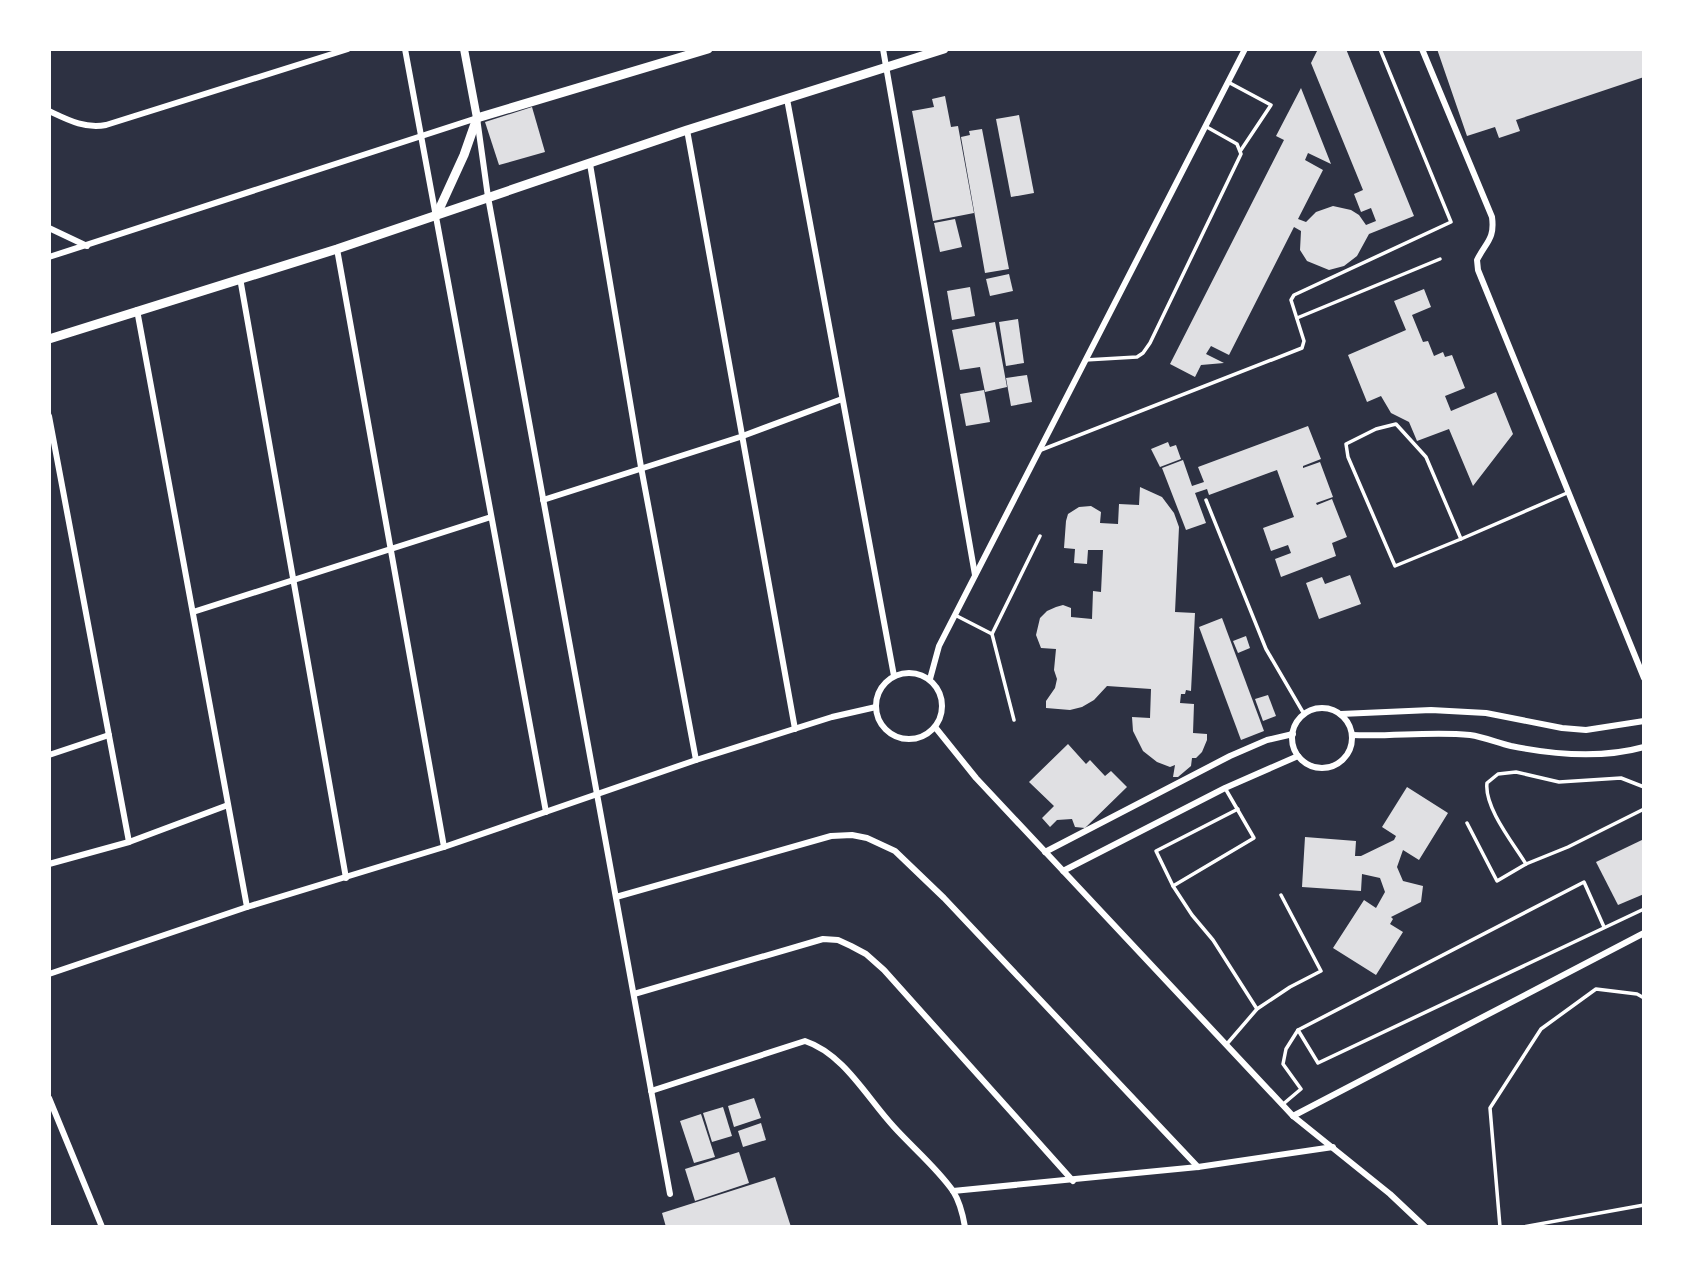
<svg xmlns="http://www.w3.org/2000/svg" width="1693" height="1276" viewBox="0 0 1693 1276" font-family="Ubuntu,sans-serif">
	<rect width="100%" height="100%" fill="#2d3142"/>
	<!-- building -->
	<g fill="#e0e0e3">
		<polygon points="1318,49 1346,49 1414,216 1369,234 1357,256 1344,266 1329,270 1307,261 1300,250 1301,231 1294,227 1229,355 1211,346 1206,354 1224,363 1201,365 1195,377 1170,364 1284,140 1276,136 1301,88 1331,164 1308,153 1305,160 1323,170 1298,219 1306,222 1316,212 1333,206 1351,210 1359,215 1366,225 1376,221 1371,208 1361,212 1354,194 1363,190 1311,63"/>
		<polygon points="1437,49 1644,49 1644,77 1516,120 1520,131 1499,138 1495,127 1467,136"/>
		<polygon points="945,96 951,127 958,126 974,213 933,221 912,111 934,107 932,99"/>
		<polygon points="532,107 545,152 499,165 485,122"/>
		<polygon points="1019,115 1034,193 1011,197 996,119"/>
		<polygon points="982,129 1009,269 985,273 961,137 970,135 969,131"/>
		<polygon points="955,219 962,247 940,252 934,223"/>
		<polygon points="1009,274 1013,291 990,296 986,279"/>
		<polygon points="970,287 975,316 952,320 947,291"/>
		<polygon points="1424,289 1431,307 1412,315 1423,342 1428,341 1434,356 1443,352 1445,357 1452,355 1465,388 1445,396 1451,411 1496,392 1513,434 1473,486 1449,429 1417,441 1409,422 1391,413 1381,396 1367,402 1348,355 1406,330 1394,301"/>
		<polygon points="1018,319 1024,363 1006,366 999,322"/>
		<polygon points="995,322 1007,387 985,392 980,367 960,370 952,330"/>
		<polygon points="1027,375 1032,402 1011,406 1006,378"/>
		<polygon points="984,390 990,422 966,426 960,394"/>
		<polygon points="1308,426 1321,459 1303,466 1303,468 1320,462 1333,497 1316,503 1317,505 1332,499 1347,537 1332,543 1336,556 1281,577 1275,559 1291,553 1288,545 1271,551 1263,528 1294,517 1277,470 1209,495 1207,489 1195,493 1206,523 1186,530 1162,468 1183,460 1192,486 1204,482 1198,467"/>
		<polygon points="1168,442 1170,447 1176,445 1181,459 1160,467 1151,449"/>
		<polygon points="1140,487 1162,497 1174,513 1179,527 1175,612 1195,613 1191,691 1186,690 1185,694 1181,694 1180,703 1194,704 1193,733 1207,734 1207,740 1202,752 1196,758 1192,758 1191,766 1178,777 1173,777 1175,765 1170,767 1157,762 1143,751 1133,731 1132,717 1150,718 1151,689 1107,686 1094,700 1082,707 1070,710 1046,708 1046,701 1055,688 1057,679 1054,670 1056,649 1041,648 1036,635 1040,618 1047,611 1056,607 1063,605 1071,608 1071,617 1092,619 1093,591 1101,592 1103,550 1088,550 1087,564 1074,563 1075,549 1064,548 1066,521 1068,514 1079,507 1091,506 1101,512 1100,523 1118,524 1119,504 1139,505"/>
		<polygon points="1350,575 1361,604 1319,619 1306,583 1322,577 1325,584"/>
		<polygon points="1222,618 1264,731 1241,740 1199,627"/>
		<polygon points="1246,636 1250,648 1238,653 1233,641"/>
		<polygon points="1268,695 1276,716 1263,721 1255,699"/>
		<polygon points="1068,744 1086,764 1090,760 1105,776 1111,771 1127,787 1085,828 1075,827 1072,819 1057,820 1050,827 1042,818 1054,806 1029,782"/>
		<polygon points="1407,787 1448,813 1419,860 1403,850 1397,867 1403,881 1423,886 1421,902 1391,917 1393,919 1390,924 1403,932 1376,975 1333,948 1364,900 1376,908 1385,892 1380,878 1362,874 1361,891 1302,887 1305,837 1356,841 1355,856 1361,856 1394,840 1396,836 1382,827"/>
		<polygon points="1644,839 1644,894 1618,905 1596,862"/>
		<polygon points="754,1098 761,1118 734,1127 728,1106"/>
		<polygon points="723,1107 732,1136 712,1142 703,1113"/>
		<polygon points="701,1114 715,1157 694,1163 680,1121"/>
		<polygon points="761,1123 766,1140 743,1147 738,1131"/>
		<polygon points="739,1152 749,1183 695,1201 685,1169"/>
		<polygon points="775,1177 791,1227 666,1227 662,1213"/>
	</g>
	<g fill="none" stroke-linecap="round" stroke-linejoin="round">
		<!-- service -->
		<g stroke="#fff" stroke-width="3.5">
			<polyline points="1228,82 1271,105 1241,150"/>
			<polyline points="1297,318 1440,259"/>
			<polyline points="1085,360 1137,357 1143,353 1150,343 1241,154 1237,144 1205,126"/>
			<polygon points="1396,424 1426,457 1461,539 1395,566 1348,457 1346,444 1376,429"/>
			<polyline points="1041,450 1302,348 1304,341 1291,300 1294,295 1451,222 1380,49"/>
			<polyline points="1206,500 1266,649 1304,714"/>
			<polyline points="1461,539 1567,493"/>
			<polyline points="955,615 992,634"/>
			<polyline points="1014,720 992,634 1040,536"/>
			<polyline points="1238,809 1156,851 1173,886 1192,915 1213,940 1257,1009"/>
			<polyline points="1467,823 1497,881 1526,864 1568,847 1644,809"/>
			<path d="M1526 864C1513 843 1484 807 1487 783L1498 774 1516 772 1559 782 1621 778 1644 787"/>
			<polyline points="1173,886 1254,838 1225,788"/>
			<polyline points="1298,1030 1318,1063 1644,909"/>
			<polyline points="1226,1045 1257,1009 1290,987 1321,971 1281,895"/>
			<polyline points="1282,1105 1301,1089 1283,1064 1286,1049 1298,1030 1584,882 1604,927"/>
			<polyline points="1500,1227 1490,1108 1541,1029 1596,989 1637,994 1644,998"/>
			<polyline points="1523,1227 1644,1205"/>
		</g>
		<!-- minor -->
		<g stroke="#fff" stroke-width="6">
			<polyline points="405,49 546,812"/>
			<polyline points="883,49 975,575"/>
			<path d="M1422 49 1492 217C1495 239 1486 242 1477 260L1478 270 1644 678"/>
			<polyline points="787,99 894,676"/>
			<path d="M49 111C68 120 85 129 106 125L348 49"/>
			<polyline points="687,130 795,729"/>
			<polyline points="590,164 641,467 696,760"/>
			<polyline points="49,228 87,246"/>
			<polyline points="337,249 444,847"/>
			<polyline points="49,257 477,118 488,197 670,1194"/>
			<polyline points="240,278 346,878"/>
			<polyline points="137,310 247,907"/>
			<polyline points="49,416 129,842"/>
			<polyline points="543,500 740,437 842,399"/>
			<polyline points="193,612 491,517"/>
			<circle cx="909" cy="706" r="33"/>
			<polyline points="930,679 939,646 1245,49"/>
			<circle cx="1322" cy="738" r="30"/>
			<polyline points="1341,714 1431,710 1486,713 1562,728 1586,730 1644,721"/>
			<polyline points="935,727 976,778 1293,1116 1390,1194 1425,1227"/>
			<path d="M1352 735C1391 737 1431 731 1470 735 1484 737 1498 743 1511 746 1555 755 1601 759 1644 747"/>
			<polyline points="49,755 109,735"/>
			<polyline points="1045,852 1230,756 1267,740 1293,734"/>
			<polyline points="49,864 129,842 228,805"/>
			<polyline points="1063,871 1225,788 1298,756"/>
			<polyline points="616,897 831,836 852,835 867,838 895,851 944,898 1198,1167"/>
			<polyline points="49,974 247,907 444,847 696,760 832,717 876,707"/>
			<polyline points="634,994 823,939 838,940 851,946 866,954 884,970 1073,1181"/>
			<path d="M651 1091 805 1041C844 1054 867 1098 894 1127 912 1147 938 1169 953 1191 960 1202 963 1215 965 1227"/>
			<polyline points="49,1098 102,1227"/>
			<polyline points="1293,1116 1644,933"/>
			<polyline points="953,1191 1198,1167 1333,1147"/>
		</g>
		<!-- tertiary -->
		<polyline stroke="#fff" stroke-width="8" points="464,49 477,118"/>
		<!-- secondary -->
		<g stroke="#fff" stroke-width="9">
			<polyline points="437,214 464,155 477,118 708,49"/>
			<polyline points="49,339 337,249 687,130 944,49"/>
		</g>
	</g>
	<!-- border -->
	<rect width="1693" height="1276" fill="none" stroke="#ffffff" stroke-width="102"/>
</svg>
